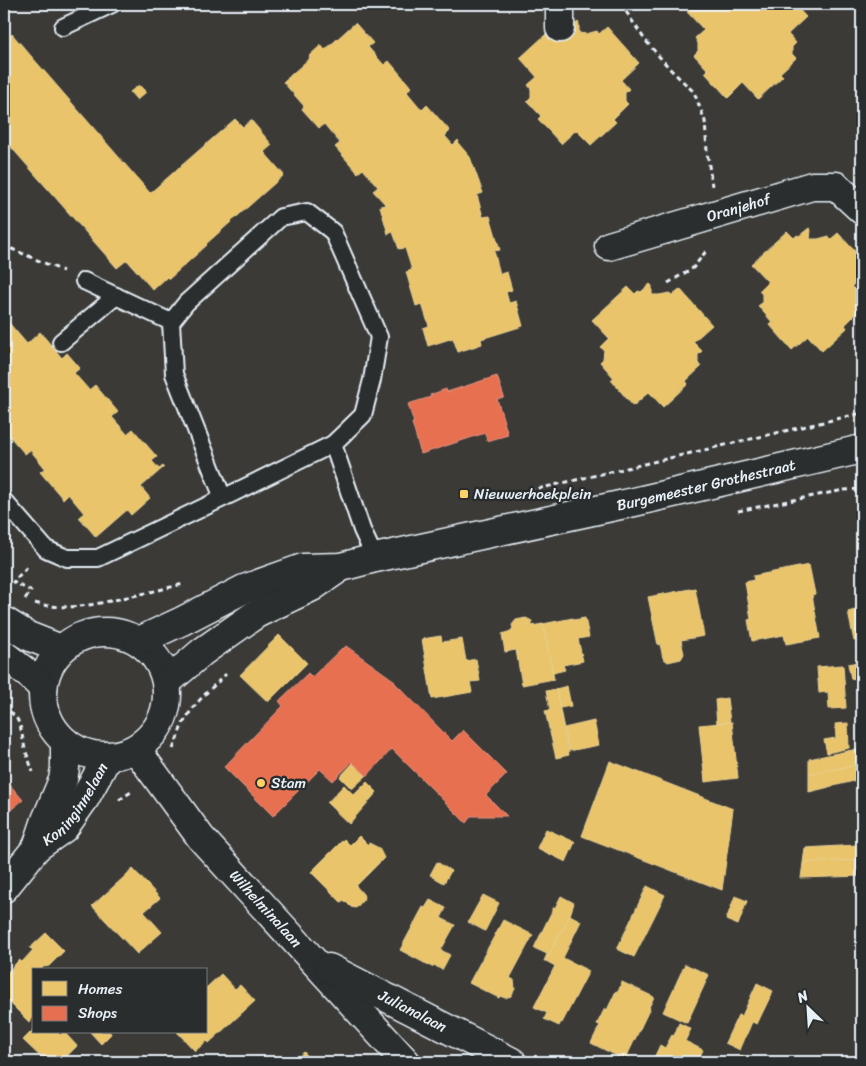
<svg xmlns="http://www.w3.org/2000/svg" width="866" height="1066" viewBox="0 0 866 1066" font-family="Sriracha,sans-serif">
	<rect width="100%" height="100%" fill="#3b3a37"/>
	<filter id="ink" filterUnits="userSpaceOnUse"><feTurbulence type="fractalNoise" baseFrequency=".02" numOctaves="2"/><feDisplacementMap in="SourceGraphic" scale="10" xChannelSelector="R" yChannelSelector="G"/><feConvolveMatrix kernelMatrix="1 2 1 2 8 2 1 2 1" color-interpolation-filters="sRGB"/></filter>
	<g filter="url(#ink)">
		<!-- homes -->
		<g fill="#e9c46a" stroke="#e9d295">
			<polygon points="696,4 794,4 806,17 788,34 796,43 792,47 792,54 796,58 780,73 783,76 758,99 743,83 728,98 705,73 708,70 694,55 698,51 698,43 695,38 704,30 687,12"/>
			<polygon points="578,22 579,24 579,33 586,34 597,31 599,34 607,27 639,63 621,80 629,89 625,93 625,101 628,104 613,119 616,122 591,145 576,130 561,144 538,119 541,116 527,101 531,97 531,89 528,85 537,77 520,58 556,25 568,30"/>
			<polygon points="355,23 373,43 368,47 384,65 389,61 411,87 407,92 422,110 427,105 450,131 445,136 453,145 458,140 459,142 458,143 470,157 483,193 477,195 483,217 490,216 500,250 494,251 500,274 507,272 512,290 506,292 509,303 516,301 523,326 481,339 482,344 458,352 453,338 428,346 423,328 429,326 422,304 416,306 406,272 412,270 405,248 399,249 393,232 388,234 380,206 386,205 373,191 378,187 363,169 358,173 335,147 340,143 324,124 319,128 302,109 304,106 283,82 310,58 309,56 321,45 325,50"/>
			<polygon points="12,34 150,193 235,119 243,127 251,120 272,145 264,152 284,175 206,244 207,245 169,279 167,277 153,290 127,260 117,268 4,139 4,41"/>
			<polygon points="139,85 146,92 137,100 130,92"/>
			<polygon points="809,228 811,230 810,239 818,239 829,236 830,240 838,233 862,259 862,276 852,286 861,295 857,298 857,306 860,310 845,325 847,328 822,351 808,336 792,350 769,324 772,322 758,306 762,303 762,294 759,291 768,282 751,264 787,231 794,238 797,235 799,236"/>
			<polygon points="650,284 652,286 652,295 659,295 670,293 672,296 680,289 712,325 693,342 702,351 698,355 698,363 701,367 686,381 688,384 663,407 649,392 633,406 611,380 614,378 600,362 603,359 604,350 600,347 609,338 592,320 628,287 635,294 638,291 641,292"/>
			<polygon points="4,317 27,344 40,332 62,358 67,353 80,368 74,373 89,390 95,385 118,412 112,417 127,434 133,429 157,457 152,461 159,469 163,466 164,467 141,487 150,498 131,515 127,510 96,537 79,517 84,513 68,494 63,499 40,472 45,468 30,450 25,454 4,430 4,425 6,423 4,420"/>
			<polygon points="809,565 815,594 812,595 820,638 786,644 784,635 752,641 748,620 751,619 745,582 754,580 753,576"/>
			<polygon points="695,588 704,636 681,640 684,654 681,659 668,662 663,658 660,644 658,645 648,597"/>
			<polygon points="862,608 862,640 854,641 848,612"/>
			<polygon points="526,618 532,621 532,626 543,624 554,679 522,685 516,650 505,652 502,634 511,631 511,630 513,629 512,625 516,620"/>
			<polygon points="573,618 574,620 585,618 589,637 578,639 583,661 563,665 565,670 553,673 543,624"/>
			<polygon points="279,635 307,663 268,702 240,675"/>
			<polygon points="441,636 442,642 462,639 466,661 476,659 480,681 470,682 472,692 432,699 422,639"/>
			<polygon points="862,661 862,677 851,679 848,664"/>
			<polygon points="843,665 846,708 829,709 828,692 819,693 817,667"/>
			<polygon points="567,686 571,706 560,708 556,689"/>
			<polygon points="556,689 569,755 556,758 545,711 550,710 546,691"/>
			<polygon points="727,698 730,722 717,724 715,700"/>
			<polygon points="594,721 599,745 569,751 564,728"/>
			<polygon points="732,722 738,778 705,782 699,725"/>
			<polygon points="848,723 849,748 827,753 824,740 836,738 835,724"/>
			<polygon points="862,748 862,764 809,774 809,759"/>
			<polygon points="610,761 733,809 722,890 582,836"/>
			<polygon points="353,763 366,776 352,789 340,777"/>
			<polygon points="862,764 862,779 809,792 809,774"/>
			<polygon points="367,782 377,792 349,824 327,803 344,785 354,795"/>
			<polygon points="546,829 575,842 566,862 537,848"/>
			<polygon points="359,836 368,845 369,843 379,848 384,858 356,886 363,894 364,897 363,900 356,908 351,907 344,900 341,902 311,872 344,839 350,845"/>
			<polygon points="858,845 859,860 803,863 805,848"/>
			<polygon points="859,860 862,860 862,876 801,878 803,863"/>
			<polygon points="437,862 451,871 444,883 430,875"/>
			<polygon points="133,869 160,898 144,912 162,932 137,954 92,906"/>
			<polygon points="647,886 665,895 634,957 617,949"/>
			<polygon points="483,895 499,903 485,931 468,922"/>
			<polygon points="561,896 574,903 570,915 546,961 544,961 547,954 534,948 554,907 555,908"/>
			<polygon points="735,896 747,901 738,925 726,920"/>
			<polygon points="430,900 446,908 441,918 455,925 441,950 450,955 442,970 434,965 432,967 400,950 423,907 425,908"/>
			<polygon points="570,915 581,921 563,958 589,971 562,1023 561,1022 559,1026 544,1019 547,1013 534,1007 555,966 546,961"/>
			<polygon points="503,920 533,935 510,978 514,980 515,989 511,996 505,998 500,996 499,998 469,983"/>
			<polygon points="46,933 64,951 49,966 43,967 41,970 34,970 34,1017 29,1022 4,997 4,976 19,960 22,962 33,950 30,948"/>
			<polygon points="685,964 709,975 687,1023 663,1012"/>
			<polygon points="221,974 235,989 240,985 255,1001 209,1043 207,1041 195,1051 177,1032 206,1032 206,988"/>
			<polygon points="622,982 654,997 649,1007 650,1008 625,1060 591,1043 600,1025 597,1024 605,1008 607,1010 616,991 618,992"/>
			<polygon points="757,983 773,991 757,1024 752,1022 740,1050 725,1043 738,1015 742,1016"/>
			<polygon points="679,1023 691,1029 685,1041 703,1050 697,1062 658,1062 659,1061 654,1058 660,1045 665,1048 672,1035 674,1036"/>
			<polygon points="34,1029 34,1032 57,1032 60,1035 64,1032 77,1046 61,1062 46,1062 23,1040"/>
			<polygon points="90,1032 110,1032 111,1034 101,1044"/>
			<polygon points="304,1052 312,1062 293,1062"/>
			<polygon points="741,1056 755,1062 738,1062"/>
		</g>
		<!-- shops -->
		<g fill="#e76f51" stroke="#e79683">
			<polygon points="497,376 504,397 497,399 508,435 487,441 485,433 421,454 412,423 414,423 408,404 431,397 430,395 446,389 447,392"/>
			<polygon points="346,646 395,681 394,682 452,741 463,730 507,774 486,795 507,816 471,816 466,823 392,749 367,776 352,762 333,781 320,769 273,816 224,767 283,706 279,701 308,673 312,677 342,648 343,649"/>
			<polygon points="4,778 23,800 8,812 10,815 4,820"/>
		</g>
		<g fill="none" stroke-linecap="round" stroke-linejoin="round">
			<defs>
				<g id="lane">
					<polyline points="63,27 112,4"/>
					<polyline points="84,281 171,322"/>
					<polyline points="61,342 116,296"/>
					<polyline points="333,444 362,530 375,558"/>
					<polyline points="4,501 46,549 67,558 98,558 223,498 333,444 363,415 372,380 379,337 333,232 307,212 281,217 186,303 171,322 174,374 223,498"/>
				</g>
				<g id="street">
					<polyline points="560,4 560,28"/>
					<path id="s1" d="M609 246 812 186H836L862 210"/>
					<path id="s2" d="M136 749 201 838 406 1062"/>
					<polyline points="37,847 46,820 63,780 65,768 65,742"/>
					<path id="s3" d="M4 888 37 847 64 828 85 798 108 756"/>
					<path id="s4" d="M329 968 512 1062"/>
				</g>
				<g id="secondary">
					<polyline points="4,621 28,636 61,649"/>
					<circle cx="105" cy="694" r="62"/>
					<path id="s5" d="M139 641 182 621 244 589 303 568 341 567 375 558 634 502 862 449"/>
					<polyline points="4,655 31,676 43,688"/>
					<polyline points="167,682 202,652 256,614 312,587 341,567"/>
				</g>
			</defs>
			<!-- lane casing -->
			<use href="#lane" stroke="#e8f1f8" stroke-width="20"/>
			<!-- street casing -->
			<use href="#street" stroke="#e8f1f8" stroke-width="31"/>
			<!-- secondary casing -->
			<use href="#secondary" stroke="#e8f1f8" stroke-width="31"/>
			<!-- path -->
			<g stroke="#e8f1f8" stroke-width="3" stroke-dasharray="5 4" stroke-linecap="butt">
				<polyline points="621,4 645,40 671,70 694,92 705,121 707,152 712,186"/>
				<polyline points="4,243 12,249 63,271"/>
				<polyline points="668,283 693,268 707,250"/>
				<polyline points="503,497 862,413"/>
				<polyline points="738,511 844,490 862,489"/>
				<polyline points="25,599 31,591 13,582 29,565"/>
				<path d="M35 603C64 611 94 605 123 598 143 594 163 589 183 584"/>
				<polyline points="4,700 4,705"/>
				<polyline points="4,705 17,719 20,725 25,749 33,772"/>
				<path d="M173 749C178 738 180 727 187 717 197 700 213 687 226 674"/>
				<polyline points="119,800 131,792"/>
			</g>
			<!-- lane -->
			<use href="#lane" stroke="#2a2d2e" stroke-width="16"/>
			<!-- street -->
			<use href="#street" stroke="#2a2d2e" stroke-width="28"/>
			<!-- secondary -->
			<use href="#secondary" stroke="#2a2d2e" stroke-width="28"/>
		</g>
	</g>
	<!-- markers -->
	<g fill="#ffd166" stroke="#2a2d2e" stroke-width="2">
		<rect x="459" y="489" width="10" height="10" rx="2.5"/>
		<circle cx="261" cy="783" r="5"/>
	</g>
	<g text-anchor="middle" stroke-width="5" stroke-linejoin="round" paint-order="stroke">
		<!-- street labels -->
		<g font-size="15" fill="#e8f1f8" stroke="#2a2d2e">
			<text dy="5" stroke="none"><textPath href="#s1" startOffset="135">Oranjehof</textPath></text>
			<text dy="5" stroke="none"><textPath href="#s5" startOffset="592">Burgemeester Grothestraat</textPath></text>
			<text dy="5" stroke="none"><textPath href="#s3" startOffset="111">Koninginnelaan</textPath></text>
			<text dy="5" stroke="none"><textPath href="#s2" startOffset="206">Wilhelminalaan</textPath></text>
			<text dy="5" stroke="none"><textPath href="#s4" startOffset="94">Julianalaan</textPath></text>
		</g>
		<!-- poi labels -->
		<g font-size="15" fill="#e8f1f8" stroke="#2a2d2e" text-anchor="start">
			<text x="474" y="499">Nieuwerhoekplein</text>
			<text x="271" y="788">Stam</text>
		</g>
	</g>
	<!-- margin -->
	<rect width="866" height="1066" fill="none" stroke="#2a2d2e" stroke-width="20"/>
	<rect x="10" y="10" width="846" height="1046" fill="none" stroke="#e8f1f8" stroke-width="2" filter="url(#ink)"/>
	<!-- legend -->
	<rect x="32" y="968" width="175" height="65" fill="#2a2d2e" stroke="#767b7f"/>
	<rect x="42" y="981" width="25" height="15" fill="#e9c46a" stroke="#767b7f"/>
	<text x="78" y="994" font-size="15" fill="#e8f1f8">Homes</text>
	<rect x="42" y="1006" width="25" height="15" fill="#e76f51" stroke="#767b7f"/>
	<text x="78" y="1018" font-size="15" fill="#e8f1f8">Shops</text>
	<!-- north arrow -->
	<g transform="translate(808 1008) rotate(335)" stroke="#2a2d2e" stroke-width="4" paint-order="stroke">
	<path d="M0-4L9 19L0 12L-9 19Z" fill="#e8f1f8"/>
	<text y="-8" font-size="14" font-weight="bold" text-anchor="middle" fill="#e8f1f8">N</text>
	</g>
</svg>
